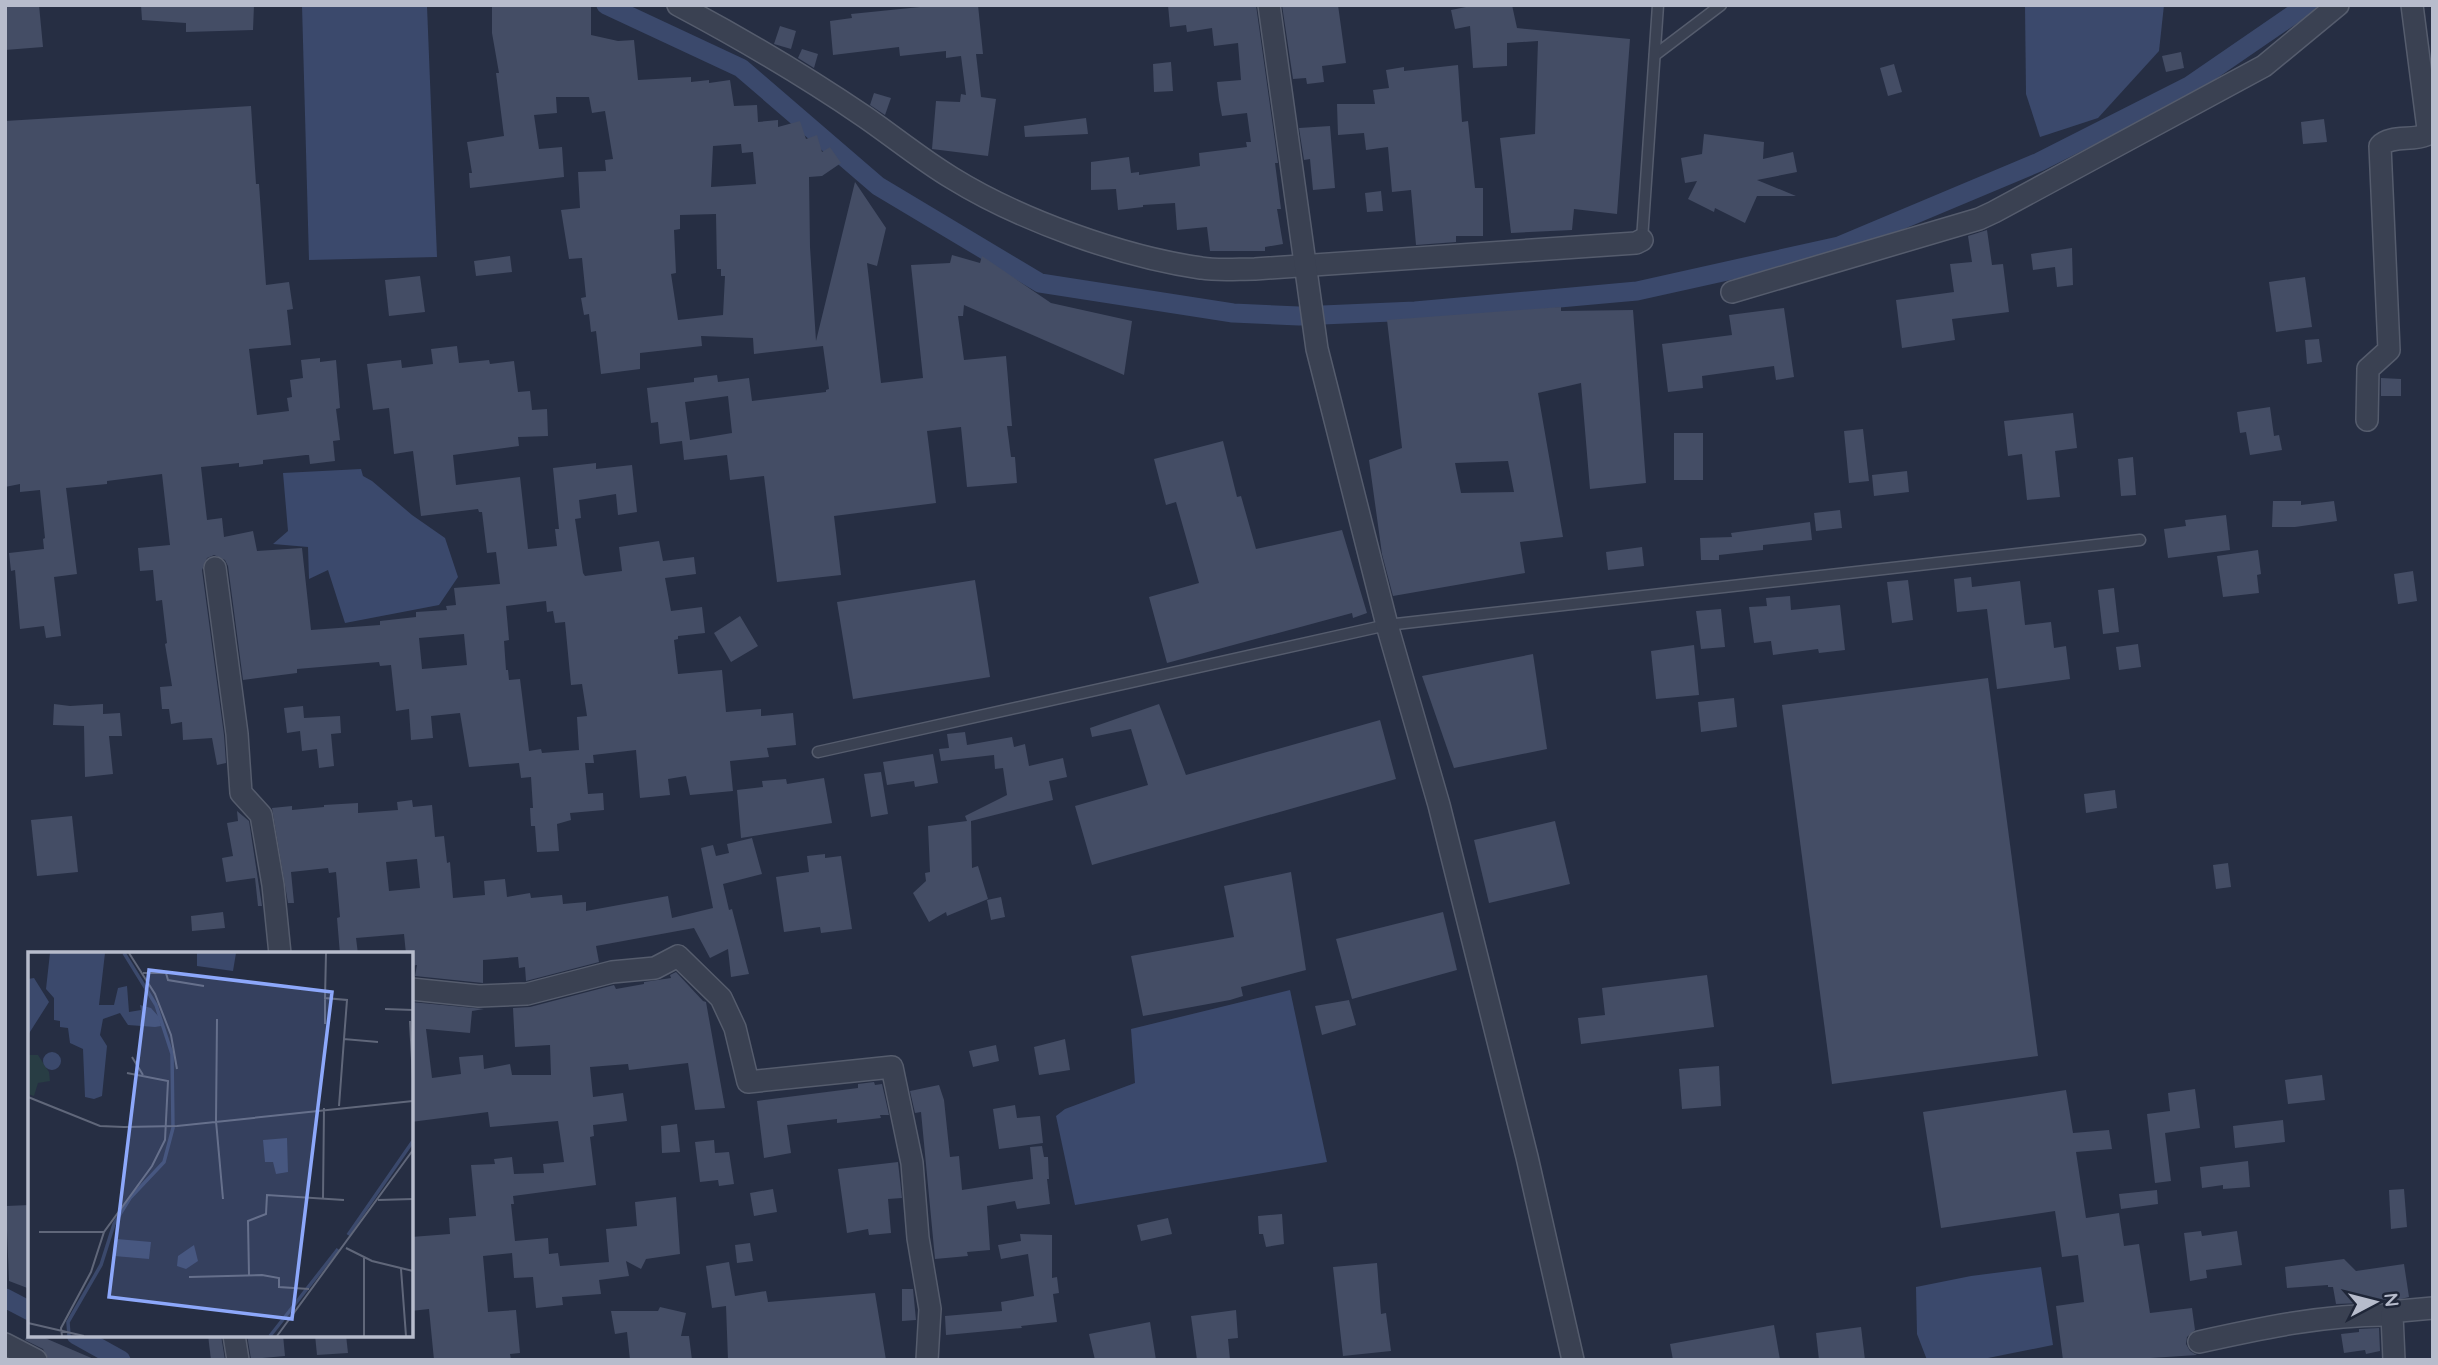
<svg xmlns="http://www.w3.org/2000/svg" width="2438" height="1365" viewBox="0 0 2438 1365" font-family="Quicksand,sans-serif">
	<rect width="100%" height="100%" fill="#262e43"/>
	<!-- water -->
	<g fill="#3b496c">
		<polygon points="302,5 427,6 437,257 309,260"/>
		<polygon points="2025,5 2164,5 2159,51 2098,118 2040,137 2026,94"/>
		<polygon points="361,469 363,476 372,481 412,515 445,538 458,577 439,605 345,623 328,570 309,579 308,547 273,544 288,531 283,473"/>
		<polygon points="1290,990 1327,1162 1075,1205 1056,1116 1065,1109 1135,1083 1131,1029"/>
		<polygon points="2041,1267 2053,1345 1978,1360 1927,1360 1917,1334 1916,1287 1971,1276"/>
	</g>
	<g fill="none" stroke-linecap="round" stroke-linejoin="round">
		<!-- canal -->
		<g stroke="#3b496c" stroke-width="19">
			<polyline points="606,5 741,68 878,186 1040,283 1233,313 1299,316 1415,311 1637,291 1839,246 2039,162 2189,86 2307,5"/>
			<polyline points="5,1298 30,1311"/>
			<polyline points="76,1335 121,1360"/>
		</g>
	</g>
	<!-- building -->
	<g fill="#444d65" fill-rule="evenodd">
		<polygon points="5,5 39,5 43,47 5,50"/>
		<polygon points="141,5 254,5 253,30 186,32 186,23 142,20"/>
		<path d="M492 5H591V35L618 41 634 40 638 80 691 77V82L709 80V83L730 80 734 106 757 105 758 122 778 120V127L800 121 806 139 817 135 822 152 830 147 841 163 822 176 809 177 810 247 816 341 855 182 886 228 877 266 867 263 881 383 923 378 911 265 950 263 952 255 980 263 982 256 1051 303 1132 321 1124 375 964 305 963 316H958L964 360 1006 356 1012 426H1007L1011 457H1015L1017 483 967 487 961 427 927 431 936 503 834 516 841 575 777 582 764 476 730 480 727 455 684 460 682 441 660 444 658 422 651 423 647 388 694 382V378L717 375 718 382 749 378 752 401 826 392V390L829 389 823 346 754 354 753 338 701 336 702 346 640 353V369L601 374 596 331 591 332 589 314 584 315 581 298 586 297 582 258 569 259 561 210 580 208 578 172 606 171 605 160 613 159 605 111 592 113 589 97H556L557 113 534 115 539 149 562 147 564 177 470 188 469 173H472L467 142 504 136 496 73H499L492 33ZM741 144 742 153 753 152 756 184 711 187 713 146ZM716 214 717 269H721V276H725L723 315 678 320 671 274 676 273 674 230 680 229V215ZM728 396 732 433 690 440 685 402Z"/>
		<polygon points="940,5 978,5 983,54 976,54 981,97 996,99 988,156 932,149 936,101 960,102 961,94 966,95 961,56 946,58 946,51 900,56 899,47 833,55 830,21 852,18 851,14"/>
		<polygon points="1168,5 1256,5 1278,163 1275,163 1281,209 1277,209 1283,244 1265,247 1265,251 1210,251 1207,227 1177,230 1175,203 1143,205 1143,207 1118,210 1116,189 1091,190 1091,162 1129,157 1131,173 1139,172 1139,175 1200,166 1199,153 1247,147 1246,142 1251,142 1247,113 1222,116 1219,100 1217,82 1241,80 1238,43 1214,46 1212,28 1187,32 1186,25 1170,27"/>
		<polygon points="1282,5 1338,5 1346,63 1322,66 1324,82 1307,84 1306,78 1293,79"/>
		<polygon points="1476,5 1512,5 1517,28 1630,39 1617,214 1574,209 1572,230 1511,233 1500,138 1535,134 1538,41 1507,43 1507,66 1473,68 1470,26 1455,29 1451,10"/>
		<polygon points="780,26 796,31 791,49 774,44"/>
		<polygon points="802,49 818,54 814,68 798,58"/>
		<polygon points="2181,52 2184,68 2166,72 2162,56"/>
		<polygon points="1171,62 1173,91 1154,92 1153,64"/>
		<polygon points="1894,64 1902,92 1888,96 1880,68"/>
		<polygon points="1458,65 1462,122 1468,121 1475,188 1483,188 1483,236 1456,236 1456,242 1416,245 1411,190 1392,192 1388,147 1366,150 1364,133 1338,135 1337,104 1375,104 1373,90 1389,88 1386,70 1404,67 1404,71"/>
		<polygon points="874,93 891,98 885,115 870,105"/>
		<path d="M251 106 256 184H259L266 285 289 282 293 309 287 310 291 345 249 349 257 415 289 411 287 398 292 397 290 380 303 378 301 360 320 358V362L336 360 340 408 336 409 340 440 333 441 335 461 310 464 309 455H306L263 460V464L239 467V463L201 467 207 520 222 518 224 537 253 531 257 551 302 548 311 630 380 625V621L416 617V612L447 610 446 606 456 605 454 588 500 584 496 552 487 553 482 512H479L478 509 421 516 413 451 394 454 389 408 373 410 367 364 401 360 402 368 433 364 431 349 457 346 459 363 489 360 490 364 514 361 518 392 530 391 532 410 547 409 548 436 518 437 519 446 453 455 456 485 520 477 528 549 557 546 555 529H559L553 468 596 463V469L632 465 637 512 618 515 616 494 579 500 581 518 575 519 583 573 585 576 622 571 619 547 659 541 663 561 694 557 696 574 665 578 671 611 702 607 705 633 678 636V639L674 640 678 674 722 670 726 712 761 709V716L793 713 796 745 767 748 769 757 730 761 733 791 690 795 686 776 668 779 670 795 640 798 636 750 593 755 594 763H585L588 794 603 793 604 810 570 813 571 820 557 824 559 851 537 852 535 826H531L530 808H533L531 777 521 778 519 763 469 767 460 713 431 716 433 738 411 740 409 709 396 711 391 665 380 666 379 662 297 669V673L243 680 228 566 225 560 214 555 207 558 202 570 224 735 226 763 217 765 212 738 183 740 182 722 171 724 169 709H162L160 687 172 686 165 644 167 643 162 600 156 601 153 570 140 571 138 548 170 545 162 474 107 481V484L66 488 77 574 54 577 61 636 46 638 44 626 20 629 15 570 11 571 9 553 44 549 43 539 45 538 40 490 20 492V484L5 487V121ZM546 601 547 612 553 611 555 623 565 622 571 685 582 684 587 716 577 717 579 750 542 753 541 749 529 751 520 679 509 680 508 670H506L504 641 509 640 506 606ZM464 634 467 665 422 669 419 638Z"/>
		<polygon points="1086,118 1088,134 1025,137 1024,126"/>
		<polygon points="2324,119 2327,142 2303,144 2301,122"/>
		<polygon points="1330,126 1335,188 1313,190 1310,159 1304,160 1299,128"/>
		<polygon points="1704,134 1764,142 1763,159 1793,152 1797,172 1757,180 1796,196 1757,196 1745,223 1715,208 1714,212 1688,199 1697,181 1685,183 1681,158 1702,154"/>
		<polygon points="1381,191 1383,211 1367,212 1365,193"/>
		<polygon points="1987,230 1992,265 2003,264 2009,312 1952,319 1955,340 1902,348 1896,300 1954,292 1950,264 1972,262 1968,236"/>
		<polygon points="2072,248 2073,285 2057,287 2055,267 2033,270 2031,254"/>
		<polygon points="510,256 512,272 476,276 474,261"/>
		<polygon points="420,276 425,312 389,316 385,280"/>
		<polygon points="2305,277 2312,327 2276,332 2269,282"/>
		<path d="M1561 307V311L1633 310 1646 483 1590 489 1581 383 1538 393 1563 537 1520 542 1525 573 1393 596 1382 554 1369 460 1402 448 1387 320ZM1508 461 1514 492 1461 493 1455 463Z"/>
		<polygon points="1784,308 1794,377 1776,380 1774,366 1702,376 1703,388 1668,392 1662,344 1732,335 1729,315"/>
		<polygon points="2319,339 2322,362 2307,364 2305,340"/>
		<polygon points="2381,378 2401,379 2401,396 2381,396"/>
		<polygon points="2270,407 2274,436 2279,435 2282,450 2250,455 2246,432 2240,433 2237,412"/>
		<polygon points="2073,413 2077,448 2055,451 2060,497 2027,500 2022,454 2008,456 2004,421"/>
		<polygon points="1863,429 1869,481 1849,483 1844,431"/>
		<rect x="1674" y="433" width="29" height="47"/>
		<polygon points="1223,441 1237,497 1241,496 1256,549 1342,530 1367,613 1353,618 1352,613 1167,663 1149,597 1199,583 1176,502 1166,505 1154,459"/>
		<polygon points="2133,457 2136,495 2121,496 2118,459"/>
		<polygon points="1907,471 1909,492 1874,496 1872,475"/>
		<polygon points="2273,501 2301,501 2301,505 2334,501 2337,521 2295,527 2272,527"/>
		<polygon points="1840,510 1842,528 1816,531 1814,513"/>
		<polygon points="2226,515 2230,550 2168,558 2164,529 2186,526 2185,520"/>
		<polygon points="1810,522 1812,540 1763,545 1763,550 1719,555 1719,560 1701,560 1700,538 1732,537 1731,533"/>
		<polygon points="1642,547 1644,566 1608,570 1606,552"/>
		<polygon points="2258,550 2261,574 2257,575 2259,593 2223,597 2217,556"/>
		<polygon points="2413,571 2417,601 2398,604 2394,574"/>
		<polygon points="1971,577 1972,587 2020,581 2025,625 2051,622 2054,648 2066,646 2070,679 1997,689 1987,609 1957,612 1954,579"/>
		<polygon points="975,580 990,677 853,699 837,602"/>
		<polygon points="1908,580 1913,620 1892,623 1887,582"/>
		<polygon points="2114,588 2119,632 2103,634 2098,590"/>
		<polygon points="1790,596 1791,610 1840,605 1845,650 1819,653 1818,649 1773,655 1771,641 1754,643 1749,607 1767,606 1766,598"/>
		<polygon points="1721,609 1725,647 1701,649 1696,611"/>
		<polygon points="740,616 758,646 731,662 714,633"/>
		<polygon points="2138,644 2141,667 2119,670 2116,647"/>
		<polygon points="1694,645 1699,695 1656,699 1651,651"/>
		<polygon points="1533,654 1547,749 1454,768 1422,676"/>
		<polygon points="1988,678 2038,1056 1832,1084 1782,705"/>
		<polygon points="1734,698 1737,727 1701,732 1698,702"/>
		<polygon points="54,704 70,706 103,704 103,714 120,713 122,736 109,736 113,774 85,777 84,726 53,725"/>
		<polygon points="1159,704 1186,775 1380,720 1396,779 1092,865 1075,806 1148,785 1131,729 1092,737 1090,728"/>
		<polygon points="303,706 304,718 340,716 341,733 331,734 334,766 319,768 317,749 302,751 300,731 287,733 284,708"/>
		<polygon points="965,732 967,745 1012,737 1014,747 1025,744 1029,766 1063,758 1067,777 1049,781 1053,800 971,821 972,868 978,866 988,899 947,916 946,912 929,922 913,893 926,881 925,873 930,872 928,826 967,821 965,816 1007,795 1003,768 995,769 994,755 941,761 939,749 949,748 947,734"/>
		<polygon points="933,754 938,783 915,787 914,781 887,785 883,762"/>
		<polygon points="881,772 888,814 871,817 864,774"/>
		<polygon points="824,778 832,823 741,838 737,790 763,787 762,781 786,779 787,784"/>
		<polygon points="2115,790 2117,808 2086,813 2084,794"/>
		<path d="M412 800 413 807 432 805 435 837 444 836 447 863 450 862 453 898 485 895 484 881 505 879 507 897 530 893 531 898 562 895 563 904 586 902V911L668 896 672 918 713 908 701 848 713 845 716 856 729 853 727 844 752 838 762 874 723 884 729 910 732 909 749 974 731 977 728 949 710 958 694 928 596 946 599 962 526 981 525 967 519 968 518 957 483 960V983L415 976 417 965 411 966V954H406L404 934 356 938 358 954H340L337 918 340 917 336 872 329 873 328 868 291 872 294 903H288L272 808 292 806V810L324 807V805L358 803V813L398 810 397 802ZM417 859 420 888 389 891 386 862Z"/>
		<polygon points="237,811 249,821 262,906 258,906 255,878 226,882 222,858 233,856 227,823 238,821"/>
		<polygon points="72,816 78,872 37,876 31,820"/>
		<polygon points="1555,821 1570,884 1489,903 1474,840"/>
		<polygon points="825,854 825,858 841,856 852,929 821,933 820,927 784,932 776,877 809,872 807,856"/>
		<polygon points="2228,863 2231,887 2216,889 2213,865"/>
		<polygon points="1291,872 1306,970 1241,987 1243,996 1230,1000 1143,1016 1131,956 1234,937 1224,886"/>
		<polygon points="1001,897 1005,917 991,920 987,900"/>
		<polygon points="223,912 225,928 192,931 191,916"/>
		<polygon points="1443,912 1457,970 1352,999 1336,939"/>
		<polygon points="676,972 703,1001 706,1002 725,1108 695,1110 688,1063 629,1070 628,1064 590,1067 593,1097 623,1093 627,1121 593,1125 594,1136 590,1137 596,1185 513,1196 514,1204 511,1204 515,1241 548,1238 549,1254 558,1253 560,1266 609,1262 606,1229 637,1226 635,1202 676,1197 680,1254 646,1259 641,1269 626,1261 629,1276 599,1280 601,1294 562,1297 563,1305 536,1308 533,1277 514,1278 512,1253 483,1256 488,1312 516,1310 520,1353 510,1354 511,1360 434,1360 429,1309 411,1311 411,1237 450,1234 449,1218 476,1216 471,1165 495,1164 494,1159 512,1157 514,1174 544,1173 543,1164 564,1162 558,1121 490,1127 488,1112 411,1122 411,1002 484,1009 472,1011 470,1033 426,1029 432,1078 461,1074 459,1057 483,1055 484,1069 510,1064 512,1075 551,1075 550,1045 515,1047 513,1008 530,1007 614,985 616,989 644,984 644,982 671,978 670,975"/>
		<polygon points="1707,975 1714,1027 1581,1044 1578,1018 1605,1015 1602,988"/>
		<polygon points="1349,1000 1356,1025 1322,1035 1315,1006"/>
		<polygon points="1065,1039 1070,1070 1039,1075 1034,1047"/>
		<polygon points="996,1045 999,1061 973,1067 969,1051"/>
		<polygon points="1719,1066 1721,1106 1682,1109 1679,1069"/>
		<polygon points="2322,1075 2325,1100 2288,1104 2285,1080"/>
		<polygon points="874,1082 875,1085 882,1084 889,1115 880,1115 881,1118 837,1123 837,1119 787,1125 791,1153 764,1158 757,1101 858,1088 858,1084"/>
		<polygon points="939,1085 944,1100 950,1157 959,1156 962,1190 1033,1179 1030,1147 1042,1146 1044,1157 1048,1157 1049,1179 1047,1179 1050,1204 1017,1209 1015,1201 987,1206 990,1250 967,1252 968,1256 935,1259 921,1112 915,1113 910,1091"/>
		<polygon points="2195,1089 2200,1128 2165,1133 2171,1181 2155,1183 2147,1114 2170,1111 2168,1093"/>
		<polygon points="2066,1090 2073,1133 2109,1130 2112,1149 2076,1152 2086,1218 2119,1213 2124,1246 2139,1244 2150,1313 2192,1308 2195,1330 2187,1337 2186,1344 2190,1351 2197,1355 2151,1358 2151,1360 2063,1360 2056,1306 2084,1302 2078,1255 2062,1257 2055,1211 1941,1228 1923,1112"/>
		<polygon points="1015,1105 1017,1118 1040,1116 1043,1143 999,1149 993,1109"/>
		<polygon points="2283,1120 2285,1142 2235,1148 2233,1126"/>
		<polygon points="677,1124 680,1152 662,1153 661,1126"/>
		<polygon points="714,1140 715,1153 729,1152 734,1184 719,1186 718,1180 700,1182 695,1142"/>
		<polygon points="2248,1161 2250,1187 2223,1189 2223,1185 2202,1188 2200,1167"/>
		<polygon points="898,1162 902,1198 888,1199 891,1233 869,1235 868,1229 847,1233 838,1169"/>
		<polygon points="773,1189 777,1212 754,1216 750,1193"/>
		<polygon points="2404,1189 2407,1227 2391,1229 2389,1190"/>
		<polygon points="2157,1190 2158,1204 2121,1209 2119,1194"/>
		<polygon points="30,1205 30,1289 9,1281 6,1206"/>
		<polygon points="1282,1214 1284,1244 1266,1247 1263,1234 1259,1234 1258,1216"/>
		<polygon points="1168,1218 1172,1234 1141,1241 1137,1225"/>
		<polygon points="2201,1231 2202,1236 2237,1231 2242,1265 2206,1270 2207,1278 2190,1281 2184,1233"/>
		<polygon points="1020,1234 1052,1235 1052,1278 1057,1277 1059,1293 1053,1294 1057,1322 1021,1326 1022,1328 946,1335 945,1316 1002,1311 1001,1302 1034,1296 1028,1254 1001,1259 998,1245 1021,1241"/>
		<polygon points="750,1243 753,1261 737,1263 735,1245"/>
		<polygon points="2344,1259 2356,1271 2404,1264 2409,1297 2389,1302 2336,1304 2333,1287 2328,1287 2328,1285 2287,1288 2285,1267"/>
		<polygon points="729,1262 735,1296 766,1291 768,1302 875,1293 886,1360 728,1360 726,1306 712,1308 706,1266"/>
		<polygon points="1377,1263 1381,1314 1386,1313 1391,1351 1343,1356 1333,1267"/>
		<polygon points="902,1289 913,1289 916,1320 902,1321"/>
		<polygon points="660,1307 686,1313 681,1336 689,1336 692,1360 630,1360 627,1332 615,1334 611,1311 658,1311"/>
		<polygon points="1236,1310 1238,1338 1228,1339 1230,1360 1197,1360 1191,1316"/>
		<polygon points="1150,1322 1156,1360 1095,1360 1089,1334"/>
		<polygon points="1774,1325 1780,1360 1673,1360 1670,1344"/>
		<polygon points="1861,1327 1865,1360 1819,1360 1816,1333"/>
		<polygon points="2379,1328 2380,1351 2366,1354 2365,1350 2344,1353 2341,1334 2359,1332 2359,1329"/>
		<polygon points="28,1331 30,1335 38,1335 96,1360 49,1360 43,1349 25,1340"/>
		<polygon points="208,1335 221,1335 225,1360 211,1360"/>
		<polygon points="247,1335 283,1335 285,1356 251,1359"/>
		<polygon points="315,1335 346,1335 348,1353 317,1355"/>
	</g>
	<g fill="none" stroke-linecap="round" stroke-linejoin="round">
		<defs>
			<g id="lane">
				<polyline points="1655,55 1721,5"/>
				<polyline points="1642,240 1658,5"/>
				<polyline points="818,752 1387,625 2140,540"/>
			</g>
			<g id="street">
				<path d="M678 5C742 39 805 76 865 117 894 137 922 160 952 178 1020 220 1123 257 1201 268 1219 271 1237 269 1255 269L1636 243 1642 240"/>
				<polyline points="1269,5 1317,349 1387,625 1439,805 1527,1157 1573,1360"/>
				<polyline points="1732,292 1979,219 1994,212 2264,66 2338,5"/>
				<path d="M2367 420 2368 369 2389 350 2380 146C2390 135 2412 141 2426 135L2428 129 2412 5"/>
				<polyline points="215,568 237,734 241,793 261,815 273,885 280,954"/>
				<polyline points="411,989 479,996 527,994 612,972 655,968 678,956 721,998 735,1028 748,1082 892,1067 912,1163 918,1238 930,1309 927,1360"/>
				<polyline points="234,1335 238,1360"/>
				<path d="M2199 1342C2262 1328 2327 1314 2392 1315"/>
				<polyline points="5,1344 36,1360"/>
				<polyline points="2394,1360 2392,1315 2400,1311 2433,1308"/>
			</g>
		</defs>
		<!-- lane casing -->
		<use href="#lane" stroke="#555c6d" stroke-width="13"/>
		<!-- street casing -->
		<use href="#street" stroke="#555c6d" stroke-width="24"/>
		<!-- lane -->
		<use href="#lane" stroke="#3a4152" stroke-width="10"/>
		<!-- street -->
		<use href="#street" stroke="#3a4152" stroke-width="21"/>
	</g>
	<!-- overview -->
	<g transform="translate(28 952)">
		<rect width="385" height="385" fill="#262e43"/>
		<path d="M1 103H10L21 120 22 129 10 131 6 144 0 142Z" fill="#283d44"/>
		<path d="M22 1H77L71 53H86L90 36 99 34 101 60 113 58 112 53 123 56 131 65 133 74 127 75 100 73 92 61 75 67 72 83 79 94 74 144 66 147 57 145 55 97 42 91 40 76 32 75V69L26 68V46L18 37ZM169 1H208L205 19 169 14ZM6 26 21 50 0 83V27ZM15 109a9 9 0 1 1 18 0a9 9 0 1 1-18 0ZM259 186 260 220 248 222 245 210H237L235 188ZM89 287 123 290 121 307 86 304ZM166 293 170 309 158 317 149 314 150 304Z" fill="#3b496c"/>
		<path fill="none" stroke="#3b496c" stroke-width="3.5" d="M320 283 385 189M41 384 40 370 73 313 86 272 102 246 136 210 145 176 144 102 128 53 96 1M242 384 310 297"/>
		<path fill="none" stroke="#60677a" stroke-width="2" d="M101 1 127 42 143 83 149 117M298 1 297 46 319 48 316 87M115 21H138L140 28 176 34M297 46V72M357 57 385 58M189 67 188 169 195 247M382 69 385 127M104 105 115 123M0 145 72 174 96 175 149 174 385 149M311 154 316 87 350 90M295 246 296 156M350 248 385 247M11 280H76M318 296 344 309 385 319M336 306V384M373 317 378 384M221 323 220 269 238 262 239 243 316 248M161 325 234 323 251 326V335L281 337M0 371 56 384M34 384 33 376 63 320 76 280 124 214 137 188 140 129 99 121M249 384 385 198"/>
		<path fill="#8da8fb" fill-opacity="0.15" stroke="#8da8fb" stroke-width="3.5" d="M121 18 304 40 264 367 81 345Z"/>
		<rect width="385" height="385" fill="none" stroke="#b7bccc" stroke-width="3.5"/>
	</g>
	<!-- border -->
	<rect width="2438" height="1365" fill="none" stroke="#b7bccc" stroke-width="14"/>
	<!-- north arrow -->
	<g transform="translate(2375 1302) rotate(83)" stroke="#1f2638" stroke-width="5" paint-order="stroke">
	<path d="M0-5L12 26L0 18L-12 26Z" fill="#b7bccc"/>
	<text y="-10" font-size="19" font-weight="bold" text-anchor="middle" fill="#b7bccc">N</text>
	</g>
</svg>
